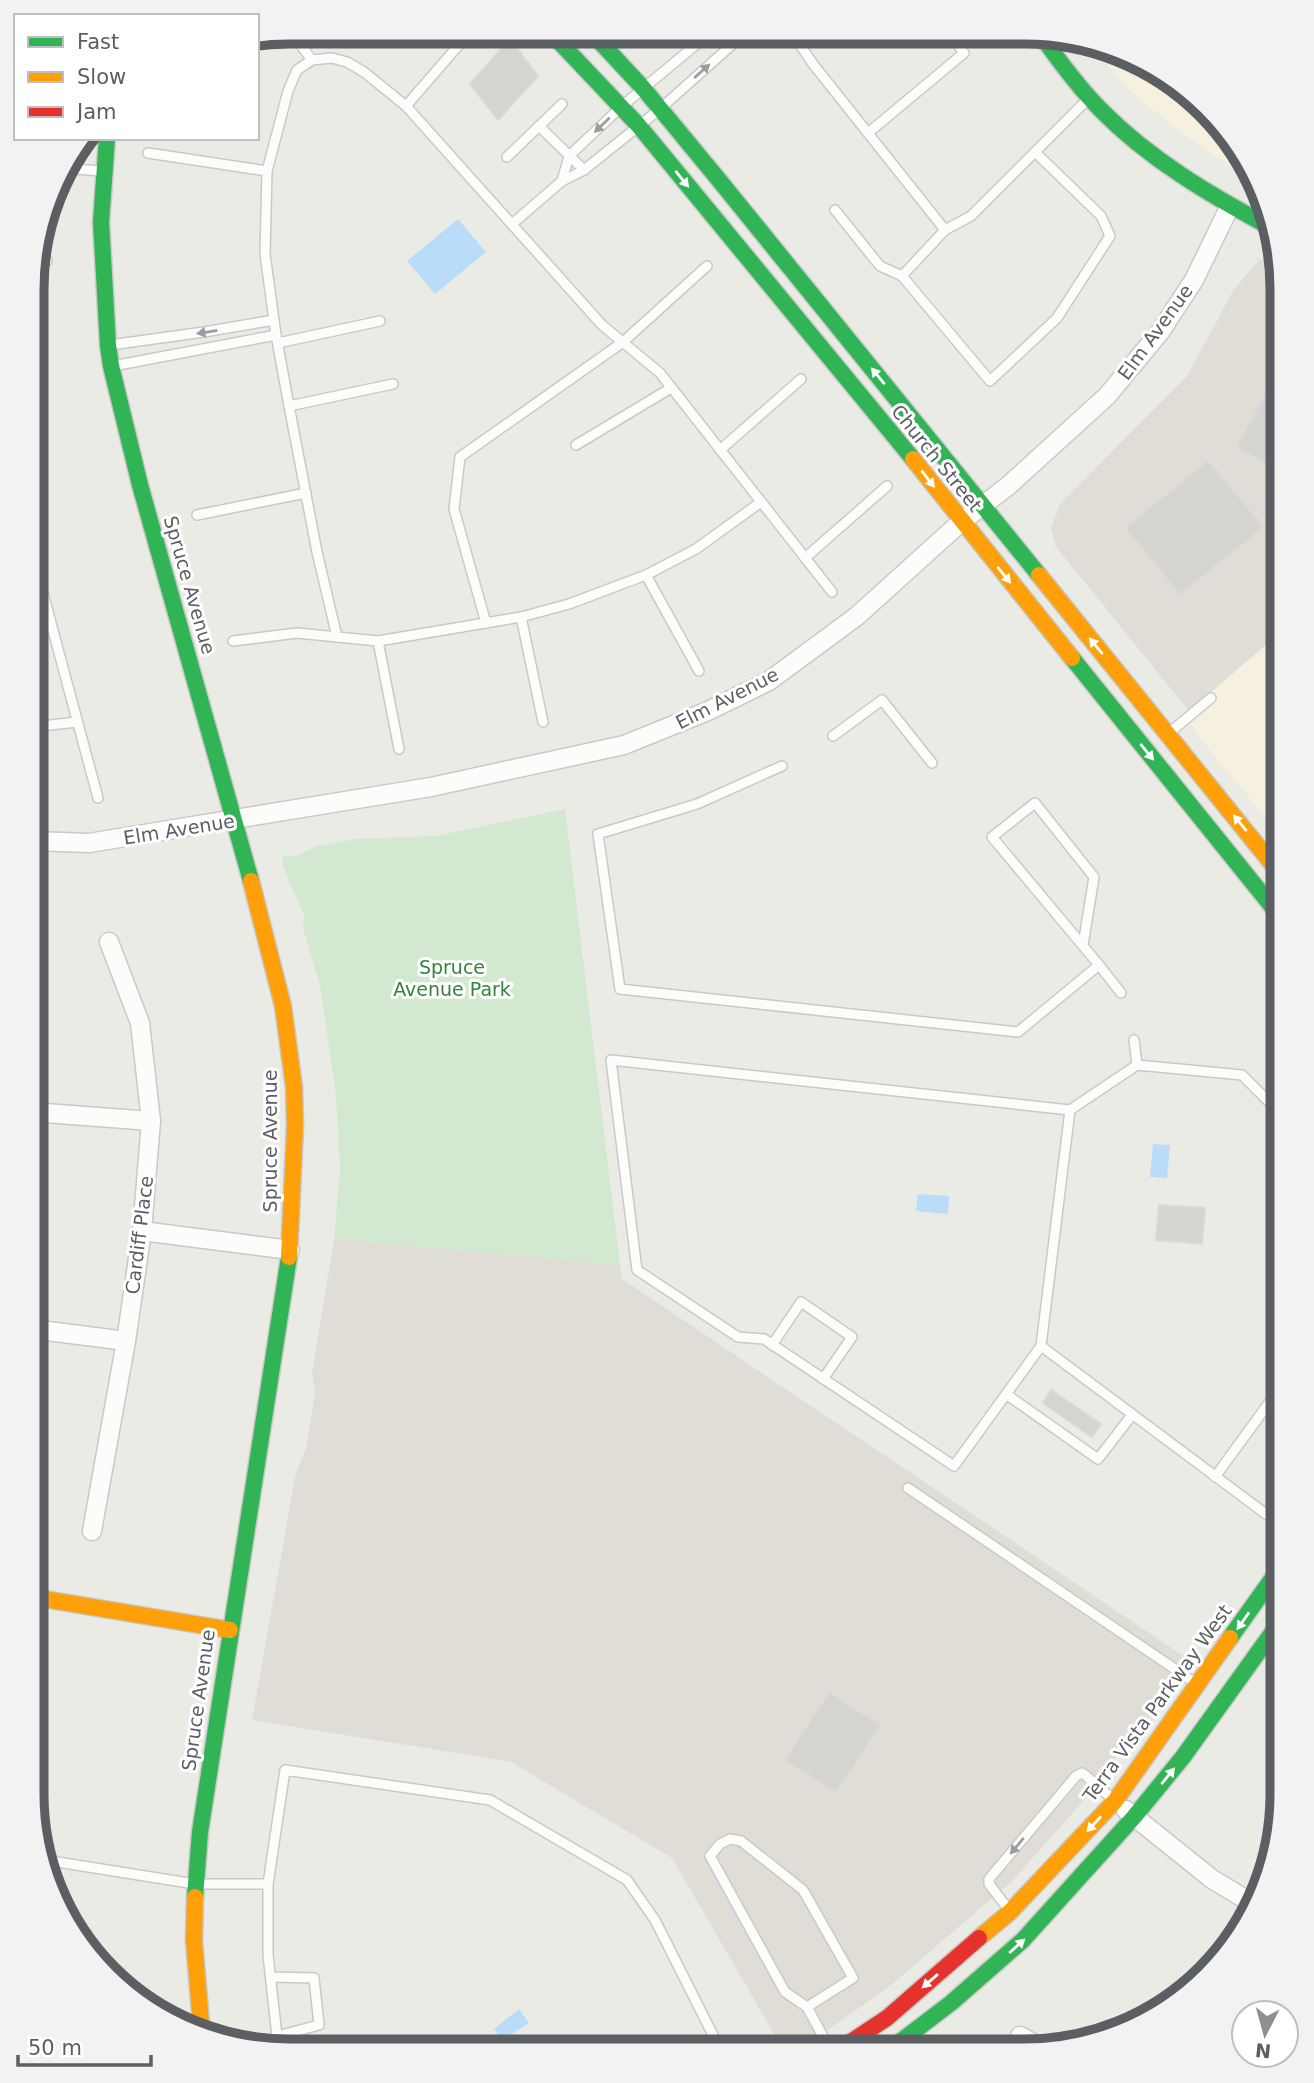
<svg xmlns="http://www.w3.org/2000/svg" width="1314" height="2083" viewBox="0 0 1314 2083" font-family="'DejaVu Sans',sans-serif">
	<rect width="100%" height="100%" fill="#ebebe6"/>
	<!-- commercial -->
	<g fill="#f5f1de">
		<polygon points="1088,42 1124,51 1182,85 1254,178 1204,149 1169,123 1128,89"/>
		<polygon points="1282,631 1282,837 1200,738 1185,715"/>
	</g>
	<!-- education -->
	<g fill="#dfddd5">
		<polygon points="1260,259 1278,269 1282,289 1282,631 1189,711 1056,547 1051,528 1060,504 1187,376 1234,289"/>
		<polygon points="334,1239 620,1265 622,1279 1191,1661 1162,1704 1135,1733 1085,1799 1013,1880 889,1987 797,2051 784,2051 672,1858 511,1762 252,1720 296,1472 306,1449 315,1392 312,1374"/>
	</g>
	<!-- green -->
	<polygon fill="#d3e8d1" points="565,809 620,1265 334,1239 340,1170 336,1095 320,985 303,928 304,915 287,877 282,861 284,856 296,856 317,846 357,839 435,836"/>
	<!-- water -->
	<g fill="#b9dcf8">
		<polygon points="458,219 486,252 435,294 407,261"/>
		<polygon points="1153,1144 1170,1145 1167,1178 1150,1177"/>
		<polygon points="918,1194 949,1196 948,1214 916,1211"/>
		<polygon points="519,2009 529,2023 502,2040 494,2029"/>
	</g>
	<!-- building -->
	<g fill="#d5d4d1" stroke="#dad9d5" stroke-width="2">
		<polygon points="510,39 538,76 498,120 470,84"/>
		<polygon points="1282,364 1282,472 1237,447"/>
		<polygon points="1208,461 1263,527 1180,594 1126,528"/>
		<polygon points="1159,1205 1205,1208 1202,1244 1156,1240"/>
		<polygon points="1051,1390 1101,1424 1092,1437 1043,1403"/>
		<polygon points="829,1693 880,1725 836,1792 785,1760"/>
	</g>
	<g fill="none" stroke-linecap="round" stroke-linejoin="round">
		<defs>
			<g id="lane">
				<polyline points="291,32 312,60"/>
				<polyline points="792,33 813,64 945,230 971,216 1087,100"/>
				<polyline points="406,106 470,32"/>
				<polyline points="539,126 584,170"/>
				<polyline points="868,133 964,53 949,33"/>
				<polyline points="148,153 267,171"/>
				<polyline points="507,157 562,104"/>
				<polyline points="64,168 100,171"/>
				<polyline points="562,181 569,156 621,107 710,33"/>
				<polyline points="835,210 880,266 902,276"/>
				<polyline points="512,224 562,181 584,170 660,109 745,33"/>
				<polyline points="945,230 902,276 990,381 1057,318 1110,236 1101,216 1035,152"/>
				<polyline points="34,260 47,261"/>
				<polyline points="278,343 380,321"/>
				<polyline points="110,345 204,332 274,320"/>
				<polyline points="113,366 276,335"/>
				<polyline points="289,406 393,384"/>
				<polyline points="576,445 671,388"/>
				<polyline points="720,450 801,379"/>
				<polyline points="197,515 306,493"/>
				<polyline points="33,556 98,798"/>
				<polyline points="805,558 887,486"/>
				<polyline points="646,575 699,671"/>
				<polyline points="521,617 543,722"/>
				<polyline points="486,623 454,509 460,457 623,342 707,266"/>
				<polyline points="337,637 317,552 289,406 276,335 265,254 267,171 288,91 297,70 312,60 332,58 347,62 364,72 406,106 602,325 660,373 832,592"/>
				<polyline points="233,641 297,633 378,641 521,617 569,604 646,575 696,549 761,502"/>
				<polyline points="378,641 399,749"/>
				<polyline points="33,727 77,722"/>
				<polyline points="1169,733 1211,698"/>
				<polyline points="833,736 882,700 932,763"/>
				<polyline points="782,766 697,804 598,834 620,989 1018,1032 1099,965 1121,993"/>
				<polyline points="1083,945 1094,877 1035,803 992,837 1099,965"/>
				<polyline points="1134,1040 1137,1065"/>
				<polyline points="1070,1110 611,1060 637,1270 738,1337 764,1339 954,1466 1041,1346 1070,1110 1137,1065 1242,1075 1282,1115"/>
				<polyline points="772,1345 801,1302 852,1337 823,1379"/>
				<polyline points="1041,1346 1282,1526"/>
				<polyline points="1006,1394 1098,1459 1132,1415"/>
				<polyline points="1215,1477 1282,1385"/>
				<polyline points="908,1488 1194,1682"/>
				<polygon points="730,1839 741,1841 803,1890 853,1978 807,2007 785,1992 710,1856 720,1844"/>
				<polyline points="45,1860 195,1884 268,1884"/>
				<polyline points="1009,1910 989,1884 989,1879 1076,1776 1082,1773 1085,1775 1114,1800"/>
				<polyline points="271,1977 314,1978 319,2025 277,2036 268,1955 268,1884 285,1770 490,1800 627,1880 655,1920 721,2051"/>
				<polyline points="807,2007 831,2051"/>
			</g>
			<g id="street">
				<polyline points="33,841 89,843 431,787 624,745 708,711 769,681 857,616 961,522 1008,486 1107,396 1160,332 1194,280 1230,206"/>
				<polyline points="32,1112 151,1121"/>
				<polyline points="142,1231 290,1250"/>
				<polyline points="32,1329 126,1341"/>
				<polyline points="92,1531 126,1341 142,1231 151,1121 140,1023 109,942"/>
				<polyline points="1126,1810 1212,1879 1255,1905"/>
				<polyline points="1020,2036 1042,2048"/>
			</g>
			<g id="fast">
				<polyline points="550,32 639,126 913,459"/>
				<polyline points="591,32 643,88 719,180 1039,575"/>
				<path d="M1040 34C1059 61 1078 87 1101 110 1149 159 1210 195 1270 227"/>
				<polyline points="107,138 101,222 108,345 111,366 140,485 251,881"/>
				<polyline points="1072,658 1282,919"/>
				<polyline points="1230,1638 1282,1565"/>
				<polyline points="195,1897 200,1832 289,1257"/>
				<polyline points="888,2051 951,2003 1023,1940 1134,1817 1183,1757 1282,1619"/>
			</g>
			<g id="slow">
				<polyline points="913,459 1072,658"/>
				<polyline points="1039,575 1282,876"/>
				<polyline points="251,881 283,1006 294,1087 295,1126 289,1257"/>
				<polyline points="32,1597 230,1630"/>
				<polyline points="195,1897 194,1941 202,2035"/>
				<polyline points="979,1938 1010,1912 1115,1801 1230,1638"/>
			</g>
			<polyline id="jam" points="837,2051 887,2018 979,1938"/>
		</defs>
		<!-- lane casing -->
		<use href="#lane" stroke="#c9c9c8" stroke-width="12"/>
		<!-- street casing -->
		<use href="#street" stroke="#c9c9c8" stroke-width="21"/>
		<!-- fast casing -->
		<use href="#fast" stroke="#c7c8c6" stroke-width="19"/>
		<!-- slow casing -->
		<use href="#slow" stroke="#c7c8c6" stroke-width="19"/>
		<!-- jam casing -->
		<use href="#jam" stroke="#c7c8c6" stroke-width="19"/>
		<!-- lane -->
		<use href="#lane" stroke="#fcfcfb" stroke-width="9"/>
		<!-- street -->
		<use href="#street" stroke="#fcfcfb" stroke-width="18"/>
		<!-- fast -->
		<use href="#fast" stroke="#30b455" stroke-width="16"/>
		<!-- slow -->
		<use href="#slow" stroke="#ff9f0a" stroke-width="16"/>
		<!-- jam -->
		<use href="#jam" stroke="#e5322d" stroke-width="16"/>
	</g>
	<!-- one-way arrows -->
	<defs><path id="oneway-solid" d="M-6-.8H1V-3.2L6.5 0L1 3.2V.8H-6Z" transform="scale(1.75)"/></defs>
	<g fill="#9b9ea0">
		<use href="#oneway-solid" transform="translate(702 71) rotate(-42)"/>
		<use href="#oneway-solid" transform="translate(602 125) rotate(136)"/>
		<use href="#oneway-solid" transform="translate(207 332) rotate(171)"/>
		<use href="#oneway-solid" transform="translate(1017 1846) rotate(130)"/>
	</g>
	<g fill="#fff">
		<use href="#oneway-solid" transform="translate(682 179) rotate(51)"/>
		<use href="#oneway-solid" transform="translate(878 376) rotate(-129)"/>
		<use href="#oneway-solid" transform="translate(928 479) rotate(52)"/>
		<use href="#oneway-solid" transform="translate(1004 575) rotate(51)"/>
		<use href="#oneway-solid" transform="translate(1096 646) rotate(-129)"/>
		<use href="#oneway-solid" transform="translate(1147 752) rotate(51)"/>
		<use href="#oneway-solid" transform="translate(1240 823) rotate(-129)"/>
		<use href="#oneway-solid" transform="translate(1243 1621) rotate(125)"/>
		<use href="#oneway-solid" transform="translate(1168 1776) rotate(-51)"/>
		<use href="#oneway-solid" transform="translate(1094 1824) rotate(133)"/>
		<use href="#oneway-solid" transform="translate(1017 1946) rotate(-42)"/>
		<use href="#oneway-solid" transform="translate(930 1981) rotate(139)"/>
	</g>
	<g text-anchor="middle" stroke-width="6" stroke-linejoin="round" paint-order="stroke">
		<!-- street labels -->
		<g font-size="19" fill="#5b5f64" stroke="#fff">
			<text transform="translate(1155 332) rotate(-54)" y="7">Elm Avenue</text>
			<text transform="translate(937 458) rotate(51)" y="7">Church Street</text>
			<text transform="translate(190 585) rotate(74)" y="7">Spruce Avenue</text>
			<text transform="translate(727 698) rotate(-27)" y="7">Elm Avenue</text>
			<text transform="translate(179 829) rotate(-9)" y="7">Elm Avenue</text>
			<text transform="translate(270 1141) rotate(-90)" y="7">Spruce Avenue</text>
			<text transform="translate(139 1235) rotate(-83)" y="7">Cardiff Place</text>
			<text transform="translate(198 1700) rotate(-82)" y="7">Spruce Avenue</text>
			<text transform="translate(1157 1703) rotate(-54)" y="7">Terra Vista Parkway West</text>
		</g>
		<!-- park labels -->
		<g font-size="19" fill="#338438" stroke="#fff">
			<text x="452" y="974">Spruce<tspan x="452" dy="22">Avenue Park</tspan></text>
		</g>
	</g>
	<!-- crop -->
	<path d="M0 0H1314V2083H0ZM289 44H1025A245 245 0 0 1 1270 289V1794A245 245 0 0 1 1025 2039H289A245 245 0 0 1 44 1794V289A245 245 0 0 1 289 44Z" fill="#f2f2f3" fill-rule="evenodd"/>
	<path fill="none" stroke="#5b5f64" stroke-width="9" d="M289 44H1025A245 245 0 0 1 1270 289V1794A245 245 0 0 1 1025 2039H289A245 245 0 0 1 44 1794V289A245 245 0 0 1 289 44Z"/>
	<!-- legend -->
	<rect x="14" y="14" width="245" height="126" fill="#ffffff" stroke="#bdbfc1" stroke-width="2"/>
	<rect x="28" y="37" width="35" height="10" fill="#30b455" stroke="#bdbfc1" stroke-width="2"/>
	<text x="77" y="49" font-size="21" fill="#5b5f64">Fast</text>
	<rect x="28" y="72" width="35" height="10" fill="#ff9f0a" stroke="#bdbfc1" stroke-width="2"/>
	<text x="77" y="84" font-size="21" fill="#5b5f64">Slow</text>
	<rect x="28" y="107" width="35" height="10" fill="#e5322d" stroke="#bdbfc1" stroke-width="2"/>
	<text x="77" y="119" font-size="21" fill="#5b5f64">Jam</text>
	<!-- north arrow -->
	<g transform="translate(1265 2034) rotate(186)"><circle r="33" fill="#ffffff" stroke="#bdbfc1" stroke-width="2"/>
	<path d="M0-5L12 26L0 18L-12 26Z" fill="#8d9092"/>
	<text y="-10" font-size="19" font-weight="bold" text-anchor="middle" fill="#5b5f64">N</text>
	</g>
	<!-- scale -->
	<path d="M18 2055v10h133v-10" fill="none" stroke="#5b5f64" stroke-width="3.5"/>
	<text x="28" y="2055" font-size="21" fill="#5b5f64" stroke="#ffffff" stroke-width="5" paint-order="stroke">50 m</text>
</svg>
